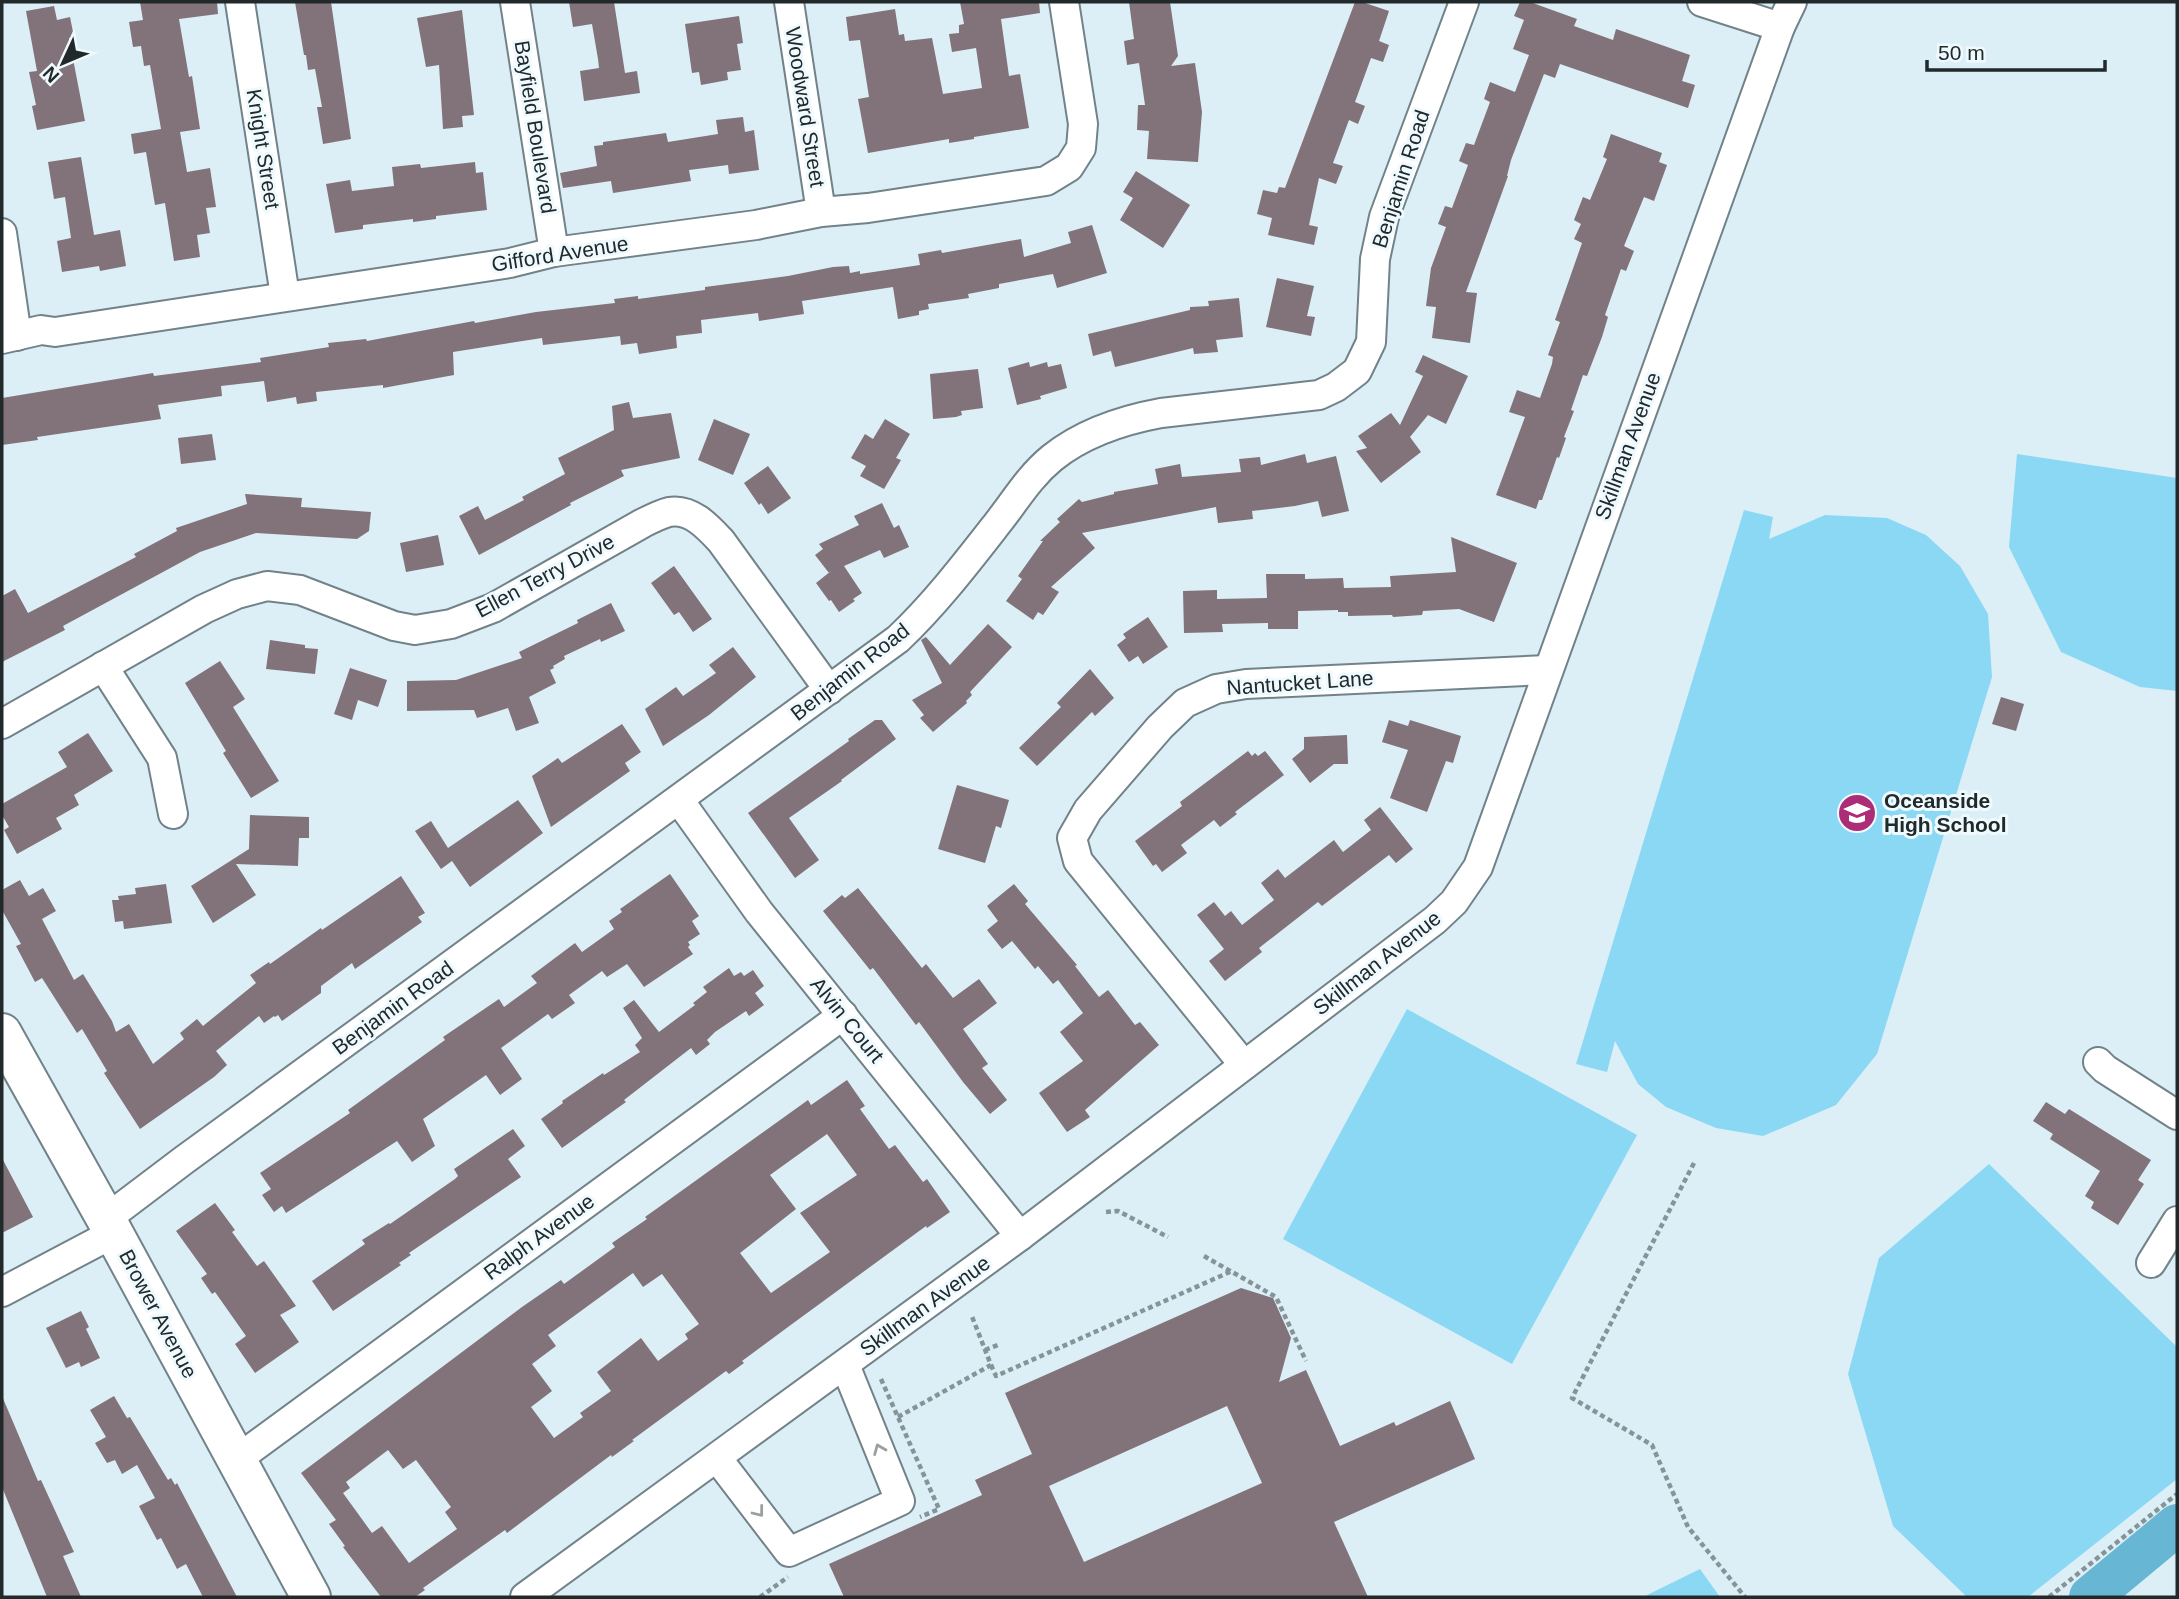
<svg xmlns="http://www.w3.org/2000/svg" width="2179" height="1599" viewBox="0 0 2179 1599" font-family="Arial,sans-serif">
	<rect width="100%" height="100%" fill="#dceff6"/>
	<!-- green -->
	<g fill="#8bd8f5">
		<polygon points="2017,454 2177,478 2177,691 2140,687 2061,652 2009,547"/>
		<polygon points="1744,510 1773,517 1769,539 1825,515 1887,518 1926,535 1960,566 1988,614 1992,677 1877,1054 1836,1105 1763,1136 1716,1128 1666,1107 1638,1084 1615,1041 1607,1072 1576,1064"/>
		<polygon points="1407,1009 1637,1135 1512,1364 1283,1239"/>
		<polygon points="1989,1164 2177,1347 2177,1479 2028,1597 1967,1597 1893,1526 1848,1374 1879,1258"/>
		<polygon points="1700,1569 1720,1597 1643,1597"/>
	</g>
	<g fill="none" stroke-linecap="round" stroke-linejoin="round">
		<!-- river -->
		<polyline stroke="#67b7d4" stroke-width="42" points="2090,1597 2177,1525"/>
	</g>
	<!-- building -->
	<g fill="#827279" fill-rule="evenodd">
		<polygon points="140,2 217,2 218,14 179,19 189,77 192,76 200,129 180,132 187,172 210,168 216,207 206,208 210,233 197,235 200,257 174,261 165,203 155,205 146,152 134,154 131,134 161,129 150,65 144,66 141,46 133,47 129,22 143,20"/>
		<polygon points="295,2 331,2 351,139 323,144 317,107 322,107 315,69 308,70 306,55 304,55"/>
		<polygon points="569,2 614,2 625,73 637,71 640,93 584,101 580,71 599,68 598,59 592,24 573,27"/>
		<polygon points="960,2 1039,2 1040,13 1001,19 1009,76 1020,74 1029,128 974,137 974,139 949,143 949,139 868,153 858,99 869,97 860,40 849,41 846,17 895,9 899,35 904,34 905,41 932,38 943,94 982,88 976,48 952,52 949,34 959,33 959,25 964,24"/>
		<polygon points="1129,2 1170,2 1178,56 1171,66 1195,63 1202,112 1198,162 1147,159 1149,131 1137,130 1138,105 1145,105 1139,63 1127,65 1124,41 1134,39"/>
		<polygon points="1355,2 1362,2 1389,11 1379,41 1389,45 1383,62 1371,58 1355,102 1365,106 1358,124 1349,120 1333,163 1343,166 1336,184 1319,178 1309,225 1318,227 1314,245 1268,235 1272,218 1257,214 1263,190 1277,193 1279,187 1285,188"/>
		<polygon points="1520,2 1530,2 1577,19 1574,26 1613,40 1616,29 1690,55 1682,81 1695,85 1688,108 1560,64 1555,78 1544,74 1511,160 1507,176 1508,176 1466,292 1477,293 1470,343 1432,338 1436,307 1426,306 1431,268 1446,227 1438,224 1445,206 1452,208 1468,165 1459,161 1466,143 1474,145 1490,102 1484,99 1490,82 1515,92 1529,55 1513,49 1524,20 1514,16"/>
		<polygon points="54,6 57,20 70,17 74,37 69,38 85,121 37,130 32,106 36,105 29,72 37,71 26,11"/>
		<polygon points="462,10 474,115 462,116 463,127 443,129 439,65 426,67 417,18"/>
		<polygon points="739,16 743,43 737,44 741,70 727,72 728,80 701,85 699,72 692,73 685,24"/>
		<polygon points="743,117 745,132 754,130 759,170 729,174 728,165 689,170 691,181 613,193 611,181 563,188 560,173 597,166 594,146 603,145 603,142 666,133 668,142 718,134 716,120"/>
		<polygon points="1611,134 1662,153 1659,162 1667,165 1654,201 1644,197 1624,246 1634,251 1626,271 1621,269 1605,315 1608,317 1602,337 1587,376 1583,375 1571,410 1574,411 1564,437 1566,438 1559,458 1557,457 1542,500 1539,500 1536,509 1496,495 1525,417 1509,412 1517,390 1540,398 1552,364 1553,357 1548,355 1560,322 1555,320 1582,243 1574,239 1581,224 1574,220 1583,197 1590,200 1607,159 1603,157"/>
		<polygon points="81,157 94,235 120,230 126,266 100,271 99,266 62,272 57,241 71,238 65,197 54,199 48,162"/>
		<polygon points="475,162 476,173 483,172 487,210 436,216 436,219 413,222 413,219 363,225 363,229 335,233 326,184 350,180 352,191 394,186 392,167 420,164 421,168"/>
		<polygon points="1136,171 1190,205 1163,248 1120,220 1133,198 1123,192"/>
		<polygon points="1092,225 1107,273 1057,288 1053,274 999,284 999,288 968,294 969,298 928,304 929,309 919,311 919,315 898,319 893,287 802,301 804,314 759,321 758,313 701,320 702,333 676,336 677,348 639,354 637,343 621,345 620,336 543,345 542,338 453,352 454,375 383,388 383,385 316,392 317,401 297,404 296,397 267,402 264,381 221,386 222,396 158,405 161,419 37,437 38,440 2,445 2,398 153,373 154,376 261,362 260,358 329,347 328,343 366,339 367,341 474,321 475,323 536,312 615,303 614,299 638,296 638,299 705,290 705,287 788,276 833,267 849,266 850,273 860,271 860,274 920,265 918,254 941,250 942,253 1021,239 1024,257 1071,243 1068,232"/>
		<polygon points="1277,278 1314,286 1307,316 1315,317 1311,336 1266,327"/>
		<polygon points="1239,298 1243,337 1216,340 1218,352 1194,354 1193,348 1115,367 1111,351 1093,356 1088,334 1190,310 1190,307 1209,306 1208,301"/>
		<polygon points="1423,355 1468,376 1446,424 1428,415 1410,437 1421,452 1381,483 1356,451 1367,448 1358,436 1391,413 1400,425 1423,376 1415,372"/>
		<polygon points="1029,362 1030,367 1047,362 1048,367 1061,364 1067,388 1040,396 1041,399 1017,405 1008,368"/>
		<polygon points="978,369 983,408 961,411 962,415 956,417 933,419 930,374"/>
		<polygon points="629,402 633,418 671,413 680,458 621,470 624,476 570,503 571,505 479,555 459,516 478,506 485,520 524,500 522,497 565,474 558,458 614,430 612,406"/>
		<polygon points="714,419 750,434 733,475 698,460"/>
		<polygon points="885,419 910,434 896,458 901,460 884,489 860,476 866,466 851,458 865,434 873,439"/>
		<polygon points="212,434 216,460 181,464 178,438"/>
		<polygon points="1305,454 1307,463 1336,456 1349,511 1322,517 1318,501 1295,506 1252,511 1253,519 1218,523 1216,507 1082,533 1095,548 1051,587 1059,592 1043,615 1038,612 1033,620 1006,601 1022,579 1018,576 1043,541 1040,541 1060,522 1057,519 1079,499 1082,502 1114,494 1114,492 1158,484 1155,469 1180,464 1182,477 1241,472 1239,459 1260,457 1261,465"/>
		<polygon points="768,466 791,498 768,514 761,503 759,505 744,483"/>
		<polygon points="245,494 302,498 301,507 371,512 369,531 357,539 256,533 200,552 63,626 65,630 2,662 2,596 15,589 28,613 136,557 134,554 177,531 176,528 247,504"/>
		<polygon points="882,503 894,528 899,525 909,547 884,558 880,550 844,566 862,593 853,599 855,601 839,612 831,600 829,601 816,583 831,571 829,573 815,555 823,549 819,544 859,525 854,516"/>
		<polygon points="438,535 444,565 406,572 400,543"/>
		<polygon points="1451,537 1517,563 1494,622 1459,609 1423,611 1422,615 1393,617 1392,615 1348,616 1348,612 1338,612 1338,610 1298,611 1298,629 1268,629 1268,623 1222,624 1223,632 1184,633 1183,591 1217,590 1217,599 1267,598 1266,574 1305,574 1305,579 1343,578 1344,588 1391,587 1390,576 1456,572"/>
		<polygon points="674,566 712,619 693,632 679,612 674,615 651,583"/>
		<polygon points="611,603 625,631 601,642 600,639 564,656 565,659 553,666 554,668 550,670 556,683 529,697 539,723 516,731 508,708 477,718 474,710 407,711 407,681 456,680 522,658 519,652 578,623 577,620"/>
		<polygon points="1148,617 1168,647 1143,664 1138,656 1129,662 1117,645 1126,638 1123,634"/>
		<polygon points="988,624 1012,647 970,692 972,695 966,701 967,703 933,732 920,718 924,715 912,700 942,683 921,640 926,637 950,665"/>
		<polygon points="270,640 305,645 305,648 318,649 315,674 266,669"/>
		<polygon points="733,647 756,677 709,715 663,746 645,709 676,687 683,696 716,673 709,665"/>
		<polygon points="220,661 245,699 233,707 279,781 251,798 223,753 226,751 185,683"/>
		<polygon points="350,668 387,680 378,707 358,700 352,720 334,714"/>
		<polygon points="1090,669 1114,698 1095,716 1092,712 1037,766 1019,748 1061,707 1057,703"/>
		<polygon points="2001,697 2024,704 2016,731 1992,724"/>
		<polygon points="875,720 882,720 896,739 841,780 842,781 789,818 819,860 795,878 748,813 849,741 848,739"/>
		<polygon points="1389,720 1408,726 1410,720 1461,736 1453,763 1446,761 1427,812 1390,798 1408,750 1382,742"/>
		<polygon points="622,724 641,752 625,763 630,771 551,827 532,776 558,758 562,763"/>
		<polygon points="88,733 113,771 74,795 79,805 56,818 62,829 17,854 4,830 9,827 2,815 2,804 67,767 58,752"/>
		<polygon points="1347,735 1348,764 1334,764 1310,783 1292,759 1304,749 1304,737"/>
		<polygon points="1248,751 1252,756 1255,753 1258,756 1265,751 1284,775 1235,812 1237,814 1220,827 1214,820 1181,845 1187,853 1162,872 1156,864 1153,866 1135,841 1182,806 1180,802"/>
		<polygon points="957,785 1009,800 1001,828 996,826 985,863 938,849"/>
		<polygon points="518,800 543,833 470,887 452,861 441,869 415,831 431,821 448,848"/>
		<polygon points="1380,807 1413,849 1396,863 1389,855 1322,906 1318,902 1259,948 1262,952 1225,981 1209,961 1224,949 1197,915 1214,902 1225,916 1231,911 1242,925 1274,900 1261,883 1278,869 1285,878 1334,840 1343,852 1371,830 1364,820"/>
		<polygon points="250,815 309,817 309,838 299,838 298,866 236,864 256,895 213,923 191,886 249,849"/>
		<polygon points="670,874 699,916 692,921 700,934 688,942 690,945 688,947 693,954 644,987 627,964 607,977 602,971 569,995 575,1003 552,1019 548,1014 501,1048 522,1079 500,1095 486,1075 423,1119 435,1146 412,1162 397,1141 286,1213 282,1206 274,1212 262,1195 271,1189 260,1173 350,1113 348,1110 445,1040 443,1037 499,999 504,1007 537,983 531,976 575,943 582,952 614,929 609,921 622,912 620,909"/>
		<polygon points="401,876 425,913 418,917 422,922 355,969 352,963 321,986 321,993 282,1021 278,1015 275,1017 274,1016 264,1023 259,1016 216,1051 227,1065 214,1077 140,1129 104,1073 107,1071 82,1029 77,1033 42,978 35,982 16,946 21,944 2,910 2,890 20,880 29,896 43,888 56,911 42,919 74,980 83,974 112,1021 116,1032 129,1024 153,1064 184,1039 180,1033 197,1019 203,1026 256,983 250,975 269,962 270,964 321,928 322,930"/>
		<polygon points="166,884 172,923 124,929 123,921 115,922 112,900 119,900 118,896 136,894 135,888"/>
		<polygon points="1014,884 1028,901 1025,904 1077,965 1075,966 1099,997 1108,990 1135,1025 1140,1022 1159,1045 1085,1110 1090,1117 1067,1132 1039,1093 1083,1061 1060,1032 1083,1013 1058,980 1053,984 1038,966 1035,969 1012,941 1002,949 987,930 998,921 987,906"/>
		<polygon points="858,888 922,968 926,964 953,998 979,979 997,1003 963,1029 988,1064 982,1068 1007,1100 990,1114 963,1082 919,1022 916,1025 873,968 870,970 823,911 842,895 845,898"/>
		<polygon points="729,968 734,976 741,972 744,976 753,970 764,986 755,993 764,1005 749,1016 746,1011 715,1032 707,1040 710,1044 696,1055 691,1048 624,1100 626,1102 562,1148 541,1119 563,1103 562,1101 603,1073 604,1075 640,1052 635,1045 642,1038 623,1008 634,1000 659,1032 695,1005 693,1003 707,992 703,987"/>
		<path d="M847 1080 865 1106 860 1109 889 1149 895 1145 923 1182 927 1179 950 1212 927 1228 926 1226 788 1327 742 1361 744 1363 729 1374 726 1371 632 1440 634 1441 612 1457 611 1455 507 1533 505 1530 423 1588 425 1590 415 1597H381L343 1547 345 1546 329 1524 336 1520 301 1473 522 1307 561 1280 564 1284 615 1247 612 1243 647 1219 645 1217 666 1202 808 1100 811 1105ZM827 1134 857 1175 800 1213 830 1252 771 1293 740 1253 796 1209 770 1175ZM633 1273 643 1287 662 1274 699 1324 685 1334 688 1339 658 1361 641 1338 597 1372 611 1391 580 1413 583 1417 554 1438 531 1407 552 1391 532 1364 556 1346 548 1335ZM388 1450 403 1469 416 1460 451 1507 445 1512 457 1529 409 1563 382 1526 372 1533 343 1493 350 1488 346 1482Z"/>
		<polygon points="2046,1102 2065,1114 2069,1109 2151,1160 2138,1180 2144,1184 2118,1225 2091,1208 2094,1202 2085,1196 2100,1171 2050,1139 2053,1134 2033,1121"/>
		<polygon points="513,1129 525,1146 508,1159 521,1177 409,1253 411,1255 399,1263 401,1265 333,1311 312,1281 365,1244 362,1240 389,1223 390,1224 455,1179 458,1176 454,1169"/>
		<polygon points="2,1158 33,1217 2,1233"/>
		<polygon points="215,1203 235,1230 232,1232 257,1266 264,1261 296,1306 280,1315 299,1342 255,1373 235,1344 246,1336 215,1292 212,1294 201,1278 207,1274 176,1231"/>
		<path d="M1241 1288 1273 1298 1291 1338 1279 1382 1306 1370 1340 1446 1394 1422 1396 1426 1450 1401 1475 1459 1334 1522 1368 1597H844L829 1564 982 1495 975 1480 1032 1454 1005 1393ZM1227 1406 1262 1483 1084 1562 1049 1486Z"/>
		<polygon points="81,1311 89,1327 86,1329 100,1358 81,1367 79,1362 66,1368 46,1328"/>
		<polygon points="2,1396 38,1481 41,1480 74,1552 63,1556 81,1597 47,1597 2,1487"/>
		<polygon points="114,1396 127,1418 130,1417 168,1480 171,1478 175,1485 177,1483 237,1597 203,1597 186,1564 177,1569 161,1538 157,1540 139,1506 155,1498 137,1465 122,1474 115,1460 107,1463 95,1443 106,1437 90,1410"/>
	</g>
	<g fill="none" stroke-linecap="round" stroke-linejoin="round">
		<defs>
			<g id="minor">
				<polyline points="240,2 285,296"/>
				<polyline points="515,2 554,252"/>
				<polyline points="789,2 821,212"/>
				<polyline points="1702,2 1780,27"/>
				<polyline points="2,233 17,336"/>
				<polyline points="2,339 41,330 55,332 510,263 554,252 756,225 821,212 868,208 1046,181 1069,167 1081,148 1083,124 1064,2"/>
				<polyline points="103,666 162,758 173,814"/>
				<path d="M2 724 204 609 237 594 267 586 300 590 394 626 415 630 451 624 493 608 643 523C651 519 661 514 669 512 691 508 708 527 721 541L829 690"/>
				<polyline points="679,800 759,912 1020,1236"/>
				<polyline points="2098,1062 2105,1069 2177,1115"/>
				<polyline points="1244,1065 1078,861 1072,838 1088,810 1160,727 1185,703 1216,689 1246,684 1547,670"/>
				<path d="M106 1219 184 1160 898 639C936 603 968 561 1000 520 1017 498 1030 476 1052 458 1083 433 1123 420 1161 413L1319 395 1336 387 1357 371 1371 342 1375 259 1384 217 1464 2"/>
				<polyline points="2151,1263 2177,1221"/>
				<polyline points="2,1292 114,1233"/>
				<polyline points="717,1458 789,1552 900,1501 845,1365"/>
				<polyline points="236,1460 843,1015"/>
				<polyline points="525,1597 1020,1236 1435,920 1454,902 1478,867 1780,27 1792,2"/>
			</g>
			<polyline id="secondary" points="2,1033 106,1219 311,1597"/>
		</defs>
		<!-- minor casing -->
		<use href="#minor" stroke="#718289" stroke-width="32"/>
		<!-- secondary casing -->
		<use href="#secondary" stroke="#718289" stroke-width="42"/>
		<!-- path -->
		<g stroke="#869498" stroke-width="4.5" stroke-dasharray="5 3.5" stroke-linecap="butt">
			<polyline points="1694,1163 1572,1398 1652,1445 1688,1527 1745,1597"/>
			<polyline points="1106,1212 1118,1211 1168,1237"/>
			<polyline points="1204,1256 1276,1297 1306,1361"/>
			<polyline points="985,1350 998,1345"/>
			<polyline points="991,1365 996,1376 1232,1271"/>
			<polyline points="881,1379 939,1509 920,1517"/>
			<polyline points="898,1417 991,1365 971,1314"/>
			<polyline points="760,1597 788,1577"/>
			<polyline points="2049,1597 2177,1494"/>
		</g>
		<!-- minor -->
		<use href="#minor" stroke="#fff" stroke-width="28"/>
		<!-- secondary -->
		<use href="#secondary" stroke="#fff" stroke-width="38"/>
	</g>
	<!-- one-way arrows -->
	<defs><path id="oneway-chevron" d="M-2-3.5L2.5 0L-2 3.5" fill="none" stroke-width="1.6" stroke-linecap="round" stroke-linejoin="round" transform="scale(1.75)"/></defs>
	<g stroke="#9b9fa0">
		<use href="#oneway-chevron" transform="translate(879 1449) rotate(-112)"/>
		<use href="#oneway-chevron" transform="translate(759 1512) rotate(52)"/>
	</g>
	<!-- icons -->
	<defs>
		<symbol id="school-disc" viewBox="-11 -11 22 22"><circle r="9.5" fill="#ad2c78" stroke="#effaff"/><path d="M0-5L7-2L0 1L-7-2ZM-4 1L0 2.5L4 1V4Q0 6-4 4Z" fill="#fff"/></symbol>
	</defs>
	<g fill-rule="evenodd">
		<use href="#school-disc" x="1835" y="791" width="44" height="44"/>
	</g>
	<g text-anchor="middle" stroke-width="6" stroke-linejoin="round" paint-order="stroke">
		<!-- street labels -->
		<g font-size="21" fill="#21292b" stroke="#effaff">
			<text transform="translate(805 107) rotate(81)" y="7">Woodward Street</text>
			<text transform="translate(535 127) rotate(81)" y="7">Bayfield Boulevard</text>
			<text transform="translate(263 149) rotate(81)" y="7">Knight Street</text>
			<text transform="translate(1401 179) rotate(-72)" y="7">Benjamin Road</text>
			<text transform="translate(560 254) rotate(-9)" y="7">Gifford Avenue</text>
			<text transform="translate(1628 446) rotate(-70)" y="7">Skillman Avenue</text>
			<text transform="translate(545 576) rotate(-28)" y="7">Ellen Terry Drive</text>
			<text transform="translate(850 672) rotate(-38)" y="7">Benjamin Road</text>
			<text transform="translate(1300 683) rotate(-4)" y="7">Nantucket Lane</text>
			<text transform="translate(1377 963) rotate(-38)" y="7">Skillman Avenue</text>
			<text transform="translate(393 1008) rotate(-36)" y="7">Benjamin Road</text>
			<text transform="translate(847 1020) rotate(51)" y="7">Alvin Court</text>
			<text transform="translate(539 1237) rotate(-36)" y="7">Ralph Avenue</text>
			<text transform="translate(925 1306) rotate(-36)" y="7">Skillman Avenue</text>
			<text transform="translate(158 1314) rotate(62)" y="7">Brower Avenue</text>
		</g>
		<!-- poi labels -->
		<g font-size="21" font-weight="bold" fill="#21292b" stroke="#effaff" text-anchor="start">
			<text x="1884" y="808">Oceanside<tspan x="1884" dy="24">High School</tspan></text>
		</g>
	</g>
	<!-- border -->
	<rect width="2179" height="1599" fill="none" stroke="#21292b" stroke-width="7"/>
	<!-- north arrow -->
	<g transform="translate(63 63) rotate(226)" stroke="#effaff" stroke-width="5" paint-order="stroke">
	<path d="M0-5L12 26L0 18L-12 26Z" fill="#21292b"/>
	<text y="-10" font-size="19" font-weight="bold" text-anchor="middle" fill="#21292b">N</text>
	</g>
	<!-- scale -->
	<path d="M1927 60v10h178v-10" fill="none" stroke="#21292b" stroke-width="3.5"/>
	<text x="1938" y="60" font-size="21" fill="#21292b" stroke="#effaff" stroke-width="5" paint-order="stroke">50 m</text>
</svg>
